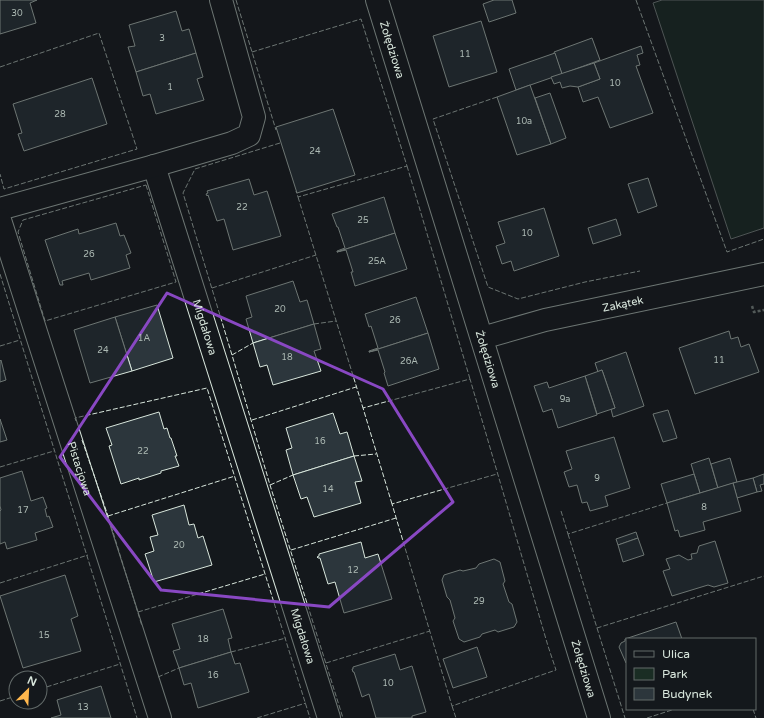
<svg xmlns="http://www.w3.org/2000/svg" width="764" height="718" viewBox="0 0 764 718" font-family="'Varela Round',sans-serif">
	<rect width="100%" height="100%" fill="#14181c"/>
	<!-- green -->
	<polygon fill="#1a2d24" stroke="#939e99" points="662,0 764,0 764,228 731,239 653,3"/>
	<!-- building -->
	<g fill="#2c363c" stroke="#d8e6dc">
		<polygon points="0,0 37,0 30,3 36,23 0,34"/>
		<polygon points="494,0 512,0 516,13 489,22 483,4"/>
		<polygon points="176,11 182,31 189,29 196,53 136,72 128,47 135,46 129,25"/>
		<polygon points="481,21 497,72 449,87 433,36"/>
		<polygon points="592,38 600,60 562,74 554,52"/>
		<polygon points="641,46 643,53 637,55 640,65 636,66 653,113 610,128 598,97 583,102 578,87 600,79 594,63"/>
		<polygon points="196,53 203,77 197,79 204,100 156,114 150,94 143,96 136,72"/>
		<polygon points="555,53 562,74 516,90 509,69"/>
		<polygon points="594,63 600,79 578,87 570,86 562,88 560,82 554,84 551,77"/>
		<polygon points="92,78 107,124 24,151 18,134 22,133 13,104"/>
		<polygon points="530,85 551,144 517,155 497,97"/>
		<polygon points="550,93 566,138 551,144 535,98"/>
		<polygon points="333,109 355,175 297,193 276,127"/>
		<polygon points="648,178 657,206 638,213 628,184"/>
		<polygon points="249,179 254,195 267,191 281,236 233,250 224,219 217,221 208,195 207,196 206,194 208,193 207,191"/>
		<polygon points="384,197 395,233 337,252 337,251 345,248 338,227 337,227 332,214"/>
		<polygon points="544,208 559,256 514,271 511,261 502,264 496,246 505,243 498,222"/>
		<polygon points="616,219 621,235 593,244 588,228"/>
		<polygon points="116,223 120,236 124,235 131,253 126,255 130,268 91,280 89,273 62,281 63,285 60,285 45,240 78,229 79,234"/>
		<polygon points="395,233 407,269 355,286 351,272 353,272 346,250 337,252"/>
		<polygon points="293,281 300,302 307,300 314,324 253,343 246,319 252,317 246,296"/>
		<polygon points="416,297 428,333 369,352 369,351 378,348 371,326 369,327 365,314"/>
		<polygon points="157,305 173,358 132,371 115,317"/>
		<polygon points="115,317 132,371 90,383 74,330"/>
		<polygon points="314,324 321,349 314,351 321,371 273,385 267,365 260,367 253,343"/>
		<polygon points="729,331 731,339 738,337 741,347 749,344 759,372 695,394 679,348"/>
		<polygon points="428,333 439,369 388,386 384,373 385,372 378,350 369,352"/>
		<polygon points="626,352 644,406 613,417 611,409 615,408 602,370 598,372 595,363"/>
		<polygon points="1,360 6,380 0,382 0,361"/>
		<polygon points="602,370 615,408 597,414 585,376"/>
		<polygon points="585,376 597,415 558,428 552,409 543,412 534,386 547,382 549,388"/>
		<polygon points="668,410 677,438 663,442 653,414"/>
		<polygon points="159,412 164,429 167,428 170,438 171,438 177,456 175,456 179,466 161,471 161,473 139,480 139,478 121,484 109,446 112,445 106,428"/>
		<polygon points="333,413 340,434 347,432 354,456 293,475 286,450 292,448 286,428"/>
		<polygon points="0,419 7,440 0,442"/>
		<polygon points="614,437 630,488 605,496 608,506 590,511 587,502 582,503 577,485 569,487 564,472 572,469 566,451"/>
		<polygon points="354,456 362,481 355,482 361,503 314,517 307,497 301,499 293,475"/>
		<polygon points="709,458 718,488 700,493 691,464"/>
		<polygon points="730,458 737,482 718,488 711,464"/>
		<polygon points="22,471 31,501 43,497 47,508 45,509 47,517 49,516 53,527 35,533 37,540 7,549 5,542 0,544 0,511 1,510 0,506 0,478"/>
		<polygon points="694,474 700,493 667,503 661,484"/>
		<polygon points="764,474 764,484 760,485 762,491 757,492 753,478"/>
		<polygon points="753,478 757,492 737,498 733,483"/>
		<polygon points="733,483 741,511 703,522 705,530 680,537 678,530 675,531 667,503"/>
		<polygon points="184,505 189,525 194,524 198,538 203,536 212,565 154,582 145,554 154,551 150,537 158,535 152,515"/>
		<polygon points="636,532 638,538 618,545 616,539"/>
		<polygon points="638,538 644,555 623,562 618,545"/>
		<polygon points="715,541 728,583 714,587 708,585 672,596 663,571 670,569 666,559 679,555 688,560 692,559 691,554 697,553 699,546"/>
		<polygon points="361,542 365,558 378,554 392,599 344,613 335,582 328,584 320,558 318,558 317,557 319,556 319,554"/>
		<polygon points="494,559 500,562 505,581 503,584 509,602 512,604 517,622 514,627 498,632 495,630 482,634 480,637 464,642 459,639 453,621 455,618 450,600 447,597 442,580 444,575 460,570 463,571 476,568 479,564"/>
		<polygon points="65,575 78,616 71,619 81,651 23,668 0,596"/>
		<polygon points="223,609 232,638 228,639 231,652 179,668 173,651 180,649 172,624"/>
		<polygon points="676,622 682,639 627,639 627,662 626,663 619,647 621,643 625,641 625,639"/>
		<polygon points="477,647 487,677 453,688 443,659"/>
		<polygon points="231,652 235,664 240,663 249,692 198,708 191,683 184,685 179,668"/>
		<polygon points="395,654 400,670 412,666 426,712 412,716 412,718 376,718 369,694 362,697 354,672 353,672 352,669 353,669 353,667"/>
		<polygon points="101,686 111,718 51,718 61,715 57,700"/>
	</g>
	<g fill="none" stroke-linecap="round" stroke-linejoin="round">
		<defs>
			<g id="minor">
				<path id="s1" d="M377 0 599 718"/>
				<path id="s2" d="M154 166 329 718"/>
				<polyline points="0,209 154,166 232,143 249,135 254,117 221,0"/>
				<path id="s3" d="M0 220 160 718"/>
				<path id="s4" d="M482 338 545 320 764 274"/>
			</g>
		</defs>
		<!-- minor casing -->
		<use href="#minor" stroke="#d8e6dc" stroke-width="24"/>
		<!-- path -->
		<polyline stroke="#9da8a2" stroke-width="2.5" stroke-dasharray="3 2" stroke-linecap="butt" points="752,306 754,312 764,310"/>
		<!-- minor -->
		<use href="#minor" stroke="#14181c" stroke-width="22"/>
		<!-- fence -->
		<g stroke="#d8e6dc" stroke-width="1" stroke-dasharray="5 2" stroke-linecap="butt">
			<polyline points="236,0 276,130"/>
			<polyline points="636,0 727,252 764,239"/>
			<polyline points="252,52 361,19 407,166 298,197 296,191"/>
			<polyline points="0,67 99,33 137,149 4,189 0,174"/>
			<polyline points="497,97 433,119 488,287 518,299 585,282 640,271"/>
			<polyline points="280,143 195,169 183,193 232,355 270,485 343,718"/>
			<polyline points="407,166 470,379"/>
			<polygon points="146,185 176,282 45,321 18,232 23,220"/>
			<polyline points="298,197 363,408"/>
			<polyline points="0,274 137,718"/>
			<polyline points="212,288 316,255"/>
			<polyline points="314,324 336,321"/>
			<polyline points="0,346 20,340"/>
			<polyline points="232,355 253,343"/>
			<polyline points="252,420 356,387"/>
			<polyline points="76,421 75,418 207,388 310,718"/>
			<polyline points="82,440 108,516 142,626"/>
			<polyline points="354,456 376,454"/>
			<polyline points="0,467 54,451"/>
			<polyline points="270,485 293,475"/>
			<polyline points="392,504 363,408 470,379 548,646 556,670 452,706 392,504 497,474"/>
			<polyline points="561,511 568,534 667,503"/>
			<polyline points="108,516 235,476"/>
			<polyline points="568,534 597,628 764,576"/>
			<polyline points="291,550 396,518"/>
			<polyline points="0,583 88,555"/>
			<polyline points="138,612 265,574"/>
			<polyline points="597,628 625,718"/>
			<polyline points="231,652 286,638"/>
			<polyline points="326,663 430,631"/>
			<polyline points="158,677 179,668"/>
			<polyline points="40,689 120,664"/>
			<polyline points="0,701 16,696"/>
			<polyline points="452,706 456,718"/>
			<polyline points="753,709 756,718"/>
			<polyline points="257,718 306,703"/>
			<polyline points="647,718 675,709"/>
		</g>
	</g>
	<!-- marked area -->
	<path d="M0 0H764V718H0ZM167 293 383 389 453 502 329 607 161 590 60 457Z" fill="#14181c" fill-opacity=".55" fill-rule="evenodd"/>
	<path fill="none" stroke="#8948c3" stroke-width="3" stroke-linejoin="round" d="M167 293 383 389 453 502 329 607 161 590 60 457Z"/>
	<g text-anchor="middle" stroke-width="3" stroke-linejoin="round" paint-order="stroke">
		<!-- number labels -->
		<g font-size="9" fill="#adbab4">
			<text x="17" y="16">30</text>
			<text x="162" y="41">3</text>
			<text x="465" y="57">11</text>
			<text x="615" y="86">10</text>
			<text x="170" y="90">1</text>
			<text x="60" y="117">28</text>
			<text x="524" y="124">10a</text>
			<text x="315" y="154">24</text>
			<text x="242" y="210">22</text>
			<text x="363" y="223">25</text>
			<text x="527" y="236">10</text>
			<text x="89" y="257">26</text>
			<text x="377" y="264">25A</text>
			<text x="280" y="312">20</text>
			<text x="395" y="323">26</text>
			<text x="144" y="341">1A</text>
			<text x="103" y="353">24</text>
			<text x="287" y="360">18</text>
			<text x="719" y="363">11</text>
			<text x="409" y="364">26A</text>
			<text x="565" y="402">9a</text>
			<text x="320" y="444">16</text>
			<text x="143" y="454">22</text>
			<text x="597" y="481">9</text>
			<text x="328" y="492">14</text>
			<text x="704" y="510">8</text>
			<text x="23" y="513">17</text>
			<text x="179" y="548">20</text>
			<text x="353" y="573">12</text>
			<text x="479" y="604">29</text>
			<text x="44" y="638">15</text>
			<text x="203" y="642">18</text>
			<text x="213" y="678">16</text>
			<text x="388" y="686">10</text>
			<text x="83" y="710">13</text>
		</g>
		<!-- street labels -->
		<g font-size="11" fill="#d8e6dc" stroke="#14181c">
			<text dy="4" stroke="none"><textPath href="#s1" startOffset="52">Żołędziowa</textPath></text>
			<text dy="4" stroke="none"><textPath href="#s4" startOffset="145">Zakątek</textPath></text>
			<text dy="4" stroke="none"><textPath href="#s2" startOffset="169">Migdałowa</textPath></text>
			<text dy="4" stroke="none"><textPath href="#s1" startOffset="376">Żołędziowa</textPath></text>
			<text dy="4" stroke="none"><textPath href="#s3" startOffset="261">Pistacjowa</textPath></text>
			<text dy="4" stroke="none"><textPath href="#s2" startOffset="493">Migdałowa</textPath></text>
			<text dy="4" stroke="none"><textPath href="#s1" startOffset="700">Żołędziowa</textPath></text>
		</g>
	</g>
	<!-- legend -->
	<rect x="626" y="638" width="130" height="72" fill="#14181c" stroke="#626a69"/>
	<rect x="634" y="651" width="20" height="6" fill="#14181c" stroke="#626a69"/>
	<text x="662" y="658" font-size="12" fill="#d8e6dc">Ulica</text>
	<rect x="634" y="668" width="20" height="12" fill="#1a2d24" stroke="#626a69"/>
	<text x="662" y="678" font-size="12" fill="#d8e6dc">Park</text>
	<rect x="634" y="688" width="20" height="12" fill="#2c363c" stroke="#626a69"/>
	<text x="662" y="698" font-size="12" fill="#d8e6dc">Budynek</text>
	<!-- north arrow -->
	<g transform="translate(28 690) rotate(24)"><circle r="19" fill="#14181c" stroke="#626a69"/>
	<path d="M0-3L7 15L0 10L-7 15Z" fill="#ffb74d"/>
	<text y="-6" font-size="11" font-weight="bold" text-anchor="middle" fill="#d8e6dc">N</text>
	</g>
</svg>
